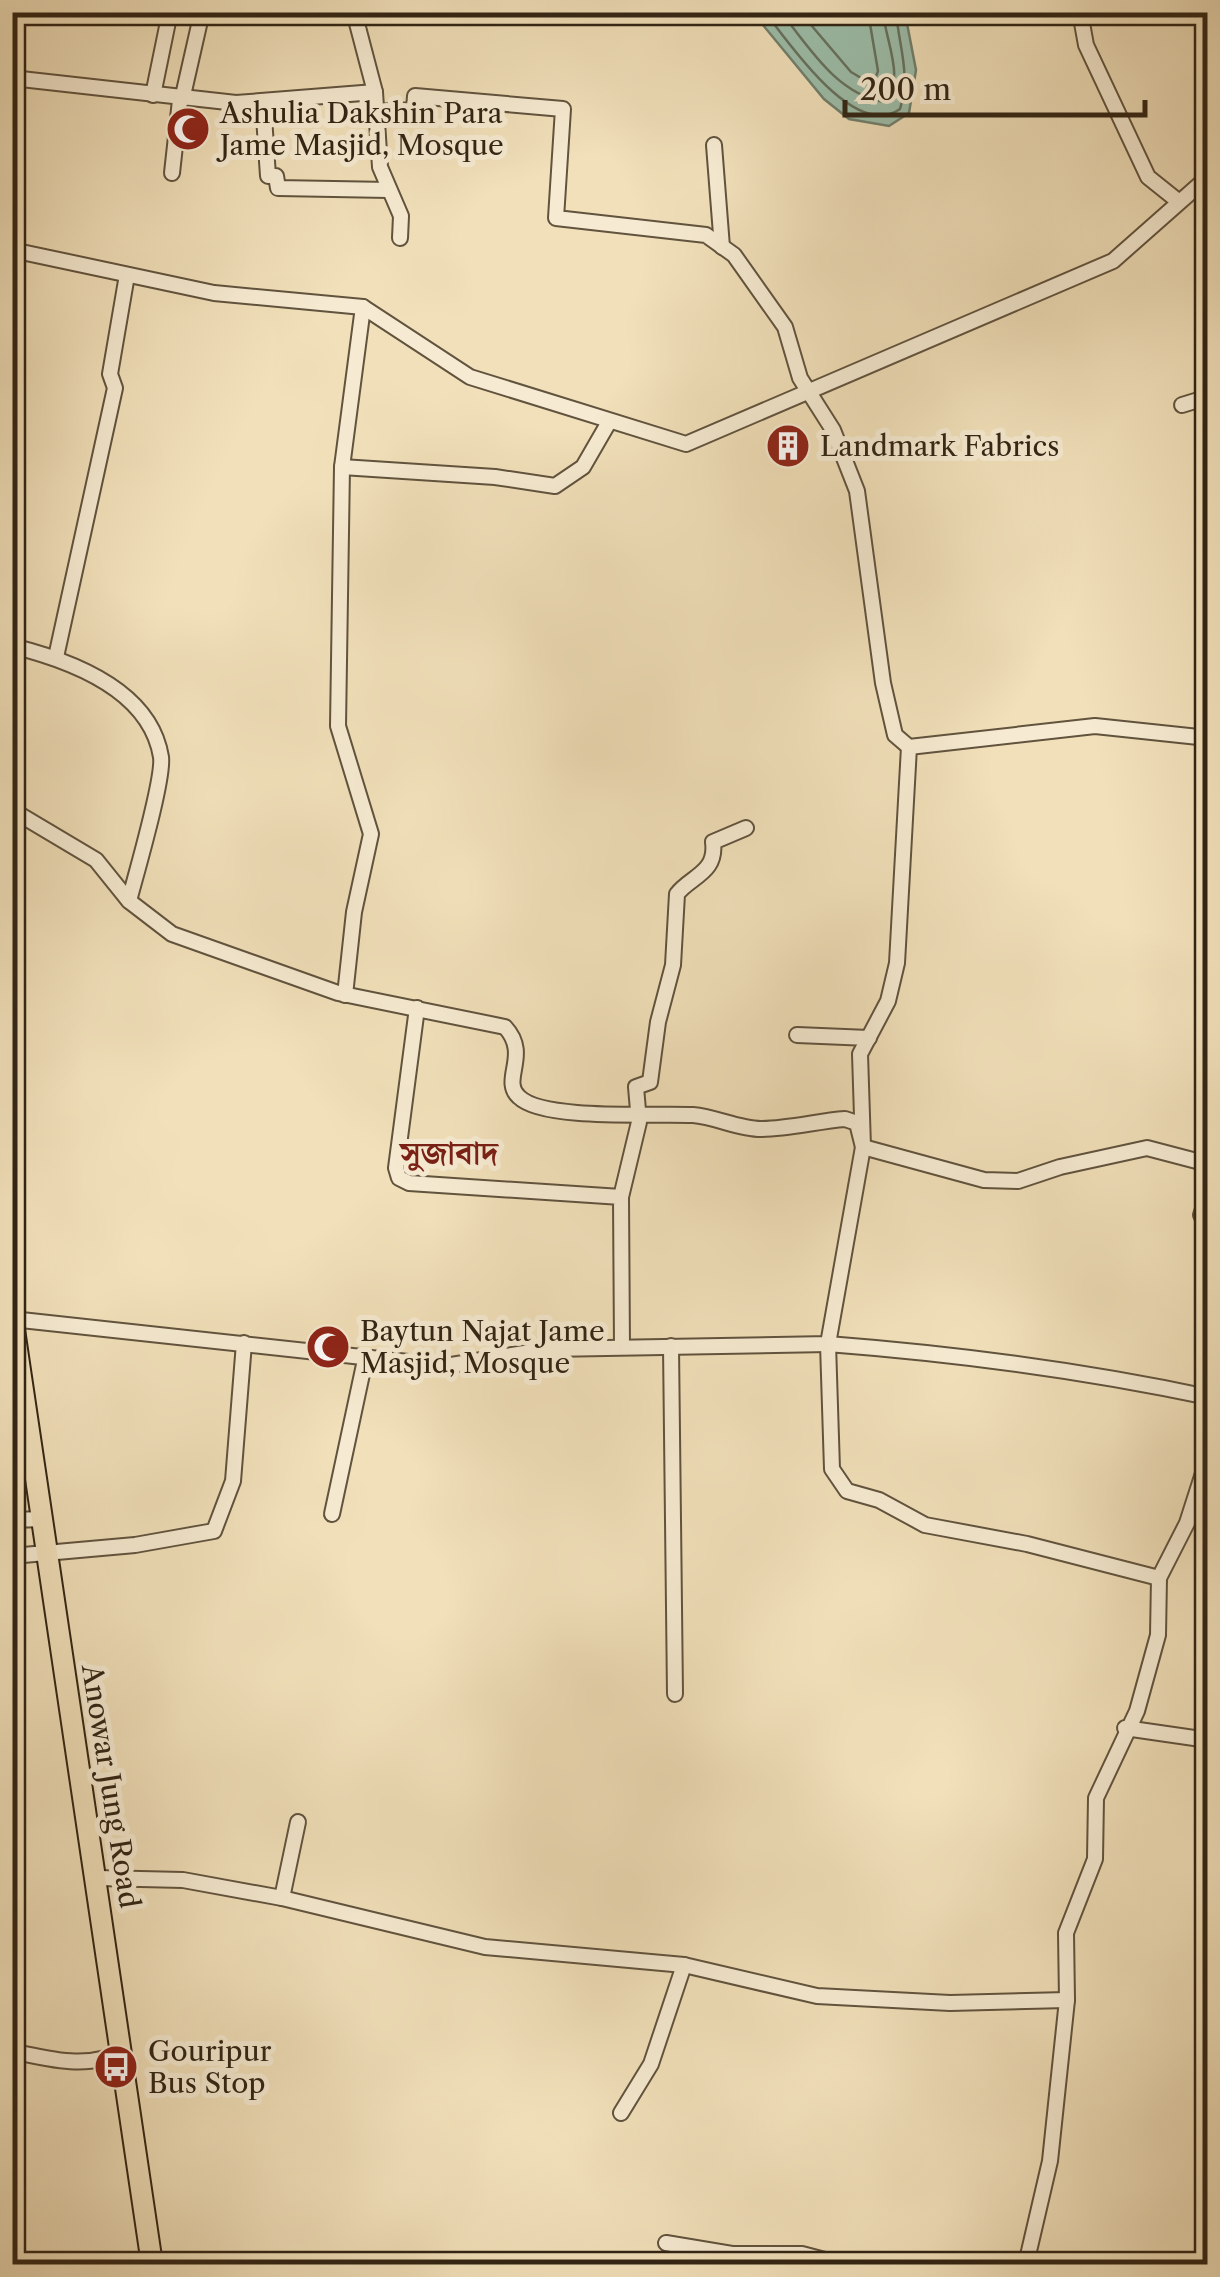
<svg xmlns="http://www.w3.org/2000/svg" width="1220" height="2277" viewBox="0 0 1220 2277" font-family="'Libre Caslon Text','Noto Serif Bengali',serif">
	<rect width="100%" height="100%" fill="#f1e0ba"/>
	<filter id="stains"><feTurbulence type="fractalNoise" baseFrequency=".002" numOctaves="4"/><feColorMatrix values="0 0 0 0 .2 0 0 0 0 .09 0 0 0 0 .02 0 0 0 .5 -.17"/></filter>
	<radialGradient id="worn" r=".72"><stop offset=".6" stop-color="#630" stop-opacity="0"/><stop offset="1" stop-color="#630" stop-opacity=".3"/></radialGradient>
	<!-- water -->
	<polygon fill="#9cbeaa" stroke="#71806e" stroke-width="2.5" points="753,13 905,13 916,70 909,113 889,126 849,119 824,99"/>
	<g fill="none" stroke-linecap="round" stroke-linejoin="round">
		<!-- shore -->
		<g stroke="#66715f" stroke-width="2.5">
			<path d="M765 12C789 43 855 141 900 109 911 74 899 47 896 12"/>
			<path d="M781 12C810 49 838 95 885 102 906 80 885 39 883 12"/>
			<polyline points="800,12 851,72 873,85 878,71 868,12"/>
		</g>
		<defs>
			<g id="minor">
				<polyline points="354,12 375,92"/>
				<polyline points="1080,12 1086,45 1148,177 1178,201"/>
				<polyline points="12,78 236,103 375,92 380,167 401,216 400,238"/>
				<polyline points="153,95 170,12"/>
				<polyline points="182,100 202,12"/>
				<polyline points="263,102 268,176 276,176 278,188 389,190"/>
				<polyline points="377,112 414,110 415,96 563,109 556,218 706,235 734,255 785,327 800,378 833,430 857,491 883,683 895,735 909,747 1095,726 1208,738"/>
				<polyline points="714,145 722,247"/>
				<polyline points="172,173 180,100"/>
				<polyline points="12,250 214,293 363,307 470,377 686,444 1113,261 1208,177"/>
				<polyline points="1182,405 1208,397"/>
				<polyline points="342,467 495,477 555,486 583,467 609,422"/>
				<path d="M12 646C69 660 150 689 161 757 164 779 136 874 129 901"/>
				<polyline points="56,657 115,388 110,374 127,275"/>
				<path d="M12 810 96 860 129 901 172 934 338 993 505 1027C531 1055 500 1080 519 1097 543 1121 657 1113 693 1115 716 1117 739 1129 761 1129 789 1129 818 1121 845 1119L857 1123 863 1147 984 1180 1018 1181 1060 1167 1147 1148 1208 1164"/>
				<polyline points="345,995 354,912 371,834 338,726 342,467 363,307"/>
				<polyline points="417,1008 396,1168 399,1178 409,1183 621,1197 622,1347"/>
				<polyline points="797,1035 869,1038"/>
				<polyline points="1208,1194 1201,1215 1208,1227"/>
				<path d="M621 1197 639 1122 636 1087 650 1082 658 1022 673 965 677 894C691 876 717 873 713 842L746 828"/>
				<polyline points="12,1319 445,1366 549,1349 828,1344 863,1147 860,1054 888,1001 897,963 909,747"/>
				<polyline points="671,1346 675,1694"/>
				<polyline points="332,1514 365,1360"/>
				<polyline points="12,1520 43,1519"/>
				<polyline points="12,1556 135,1545 214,1531 233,1481 244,1343"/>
				<path d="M1159 1578 1027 1544 925 1525 879 1500 847 1491 832 1469 828 1344C957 1354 1081 1370 1208 1397"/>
				<polyline points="1125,1728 1208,1740"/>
				<polyline points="98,1878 183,1880 282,1898 485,1947 684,1965 817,1996 950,2003 1067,2000"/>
				<polyline points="282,1898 298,1822"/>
				<path d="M12 2051C47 2059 90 2070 122 2051"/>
				<polyline points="621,2113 651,2064 684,1965"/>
				<polyline points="666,2243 732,2254 802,2254 840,2264"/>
				<polyline points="1026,2264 1050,2161 1067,2000 1066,1933 1095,1859 1096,1798 1137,1711 1158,1635 1159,1578 1187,1523 1204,1470 1208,1408"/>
			</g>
			<polyline id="highway" points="12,1316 152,2264"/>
		</defs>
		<!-- minor casing -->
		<use href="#minor" stroke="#61533e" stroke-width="18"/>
		<!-- highway casing -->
		<use href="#highway" stroke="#312414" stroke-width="24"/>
		<!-- minor -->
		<use href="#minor" stroke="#f6ebd2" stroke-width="14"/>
		<!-- highway -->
		<use href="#highway" stroke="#f1e0ba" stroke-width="20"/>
	</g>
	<!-- icons -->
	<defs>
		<symbol id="mosque-disc" viewBox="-11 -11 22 22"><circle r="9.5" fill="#8f2418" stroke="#f6ebd2"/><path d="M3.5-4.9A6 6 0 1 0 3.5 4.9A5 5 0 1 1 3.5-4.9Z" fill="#fff"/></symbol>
		<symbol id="building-disc" viewBox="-11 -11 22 22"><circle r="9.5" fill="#8f2418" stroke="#f6ebd2"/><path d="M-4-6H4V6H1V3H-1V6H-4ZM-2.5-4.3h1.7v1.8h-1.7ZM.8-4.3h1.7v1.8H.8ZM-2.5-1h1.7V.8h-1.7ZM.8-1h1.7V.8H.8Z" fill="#fff"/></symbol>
		<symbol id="bus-disc" viewBox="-11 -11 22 22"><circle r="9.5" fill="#8f2418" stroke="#f6ebd2"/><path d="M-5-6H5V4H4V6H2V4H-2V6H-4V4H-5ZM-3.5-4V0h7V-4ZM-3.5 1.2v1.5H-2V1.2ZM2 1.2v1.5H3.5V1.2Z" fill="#fff"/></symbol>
	</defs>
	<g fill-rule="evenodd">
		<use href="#mosque-disc" x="163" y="104" width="50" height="50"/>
		<use href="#building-disc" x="763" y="421" width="50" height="50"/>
		<use href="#mosque-disc" x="303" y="1322" width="50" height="50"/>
		<use href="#bus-disc" x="91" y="2042" width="50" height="50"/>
	</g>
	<g text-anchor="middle" stroke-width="10" stroke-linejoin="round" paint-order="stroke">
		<!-- poi labels -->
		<g font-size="28" fill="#312414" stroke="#f6ebd2" text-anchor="start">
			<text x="220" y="123">Ashulia Dakshin Para<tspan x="220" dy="32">Jame Masjid, Mosque</tspan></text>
			<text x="820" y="456">Landmark Fabrics</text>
			<text x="360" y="1341">Baytun Najat Jame<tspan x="360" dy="32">Masjid, Mosque</tspan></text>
			<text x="148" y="2061">Gouripur<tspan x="148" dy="32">Bus Stop</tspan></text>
		</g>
		<!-- street labels -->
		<g font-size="28" fill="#312414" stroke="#f6ebd2">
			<text transform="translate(111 1786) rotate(81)" y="10">Anowar Jung Road</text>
		</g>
		<!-- quarter labels -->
		<g font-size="32" font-weight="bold" fill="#7a1f14" stroke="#f6ebd2">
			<text x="449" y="1164">সুজাবাদ</text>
		</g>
	</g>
	<!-- margin -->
	<rect width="1220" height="2277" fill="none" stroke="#f1e0ba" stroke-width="50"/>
	<rect x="15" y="15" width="1190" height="2247" fill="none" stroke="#312414" stroke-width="5"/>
	<rect x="25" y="25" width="1170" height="2227" fill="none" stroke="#312414" stroke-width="2.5"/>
	<!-- scale -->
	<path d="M845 100v15h300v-15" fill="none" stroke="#312414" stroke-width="5"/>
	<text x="860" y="100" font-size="30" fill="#312414" stroke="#f6ebd2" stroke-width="8" paint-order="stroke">200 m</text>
	<rect width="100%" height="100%" filter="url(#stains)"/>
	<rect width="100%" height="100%" fill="url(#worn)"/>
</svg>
